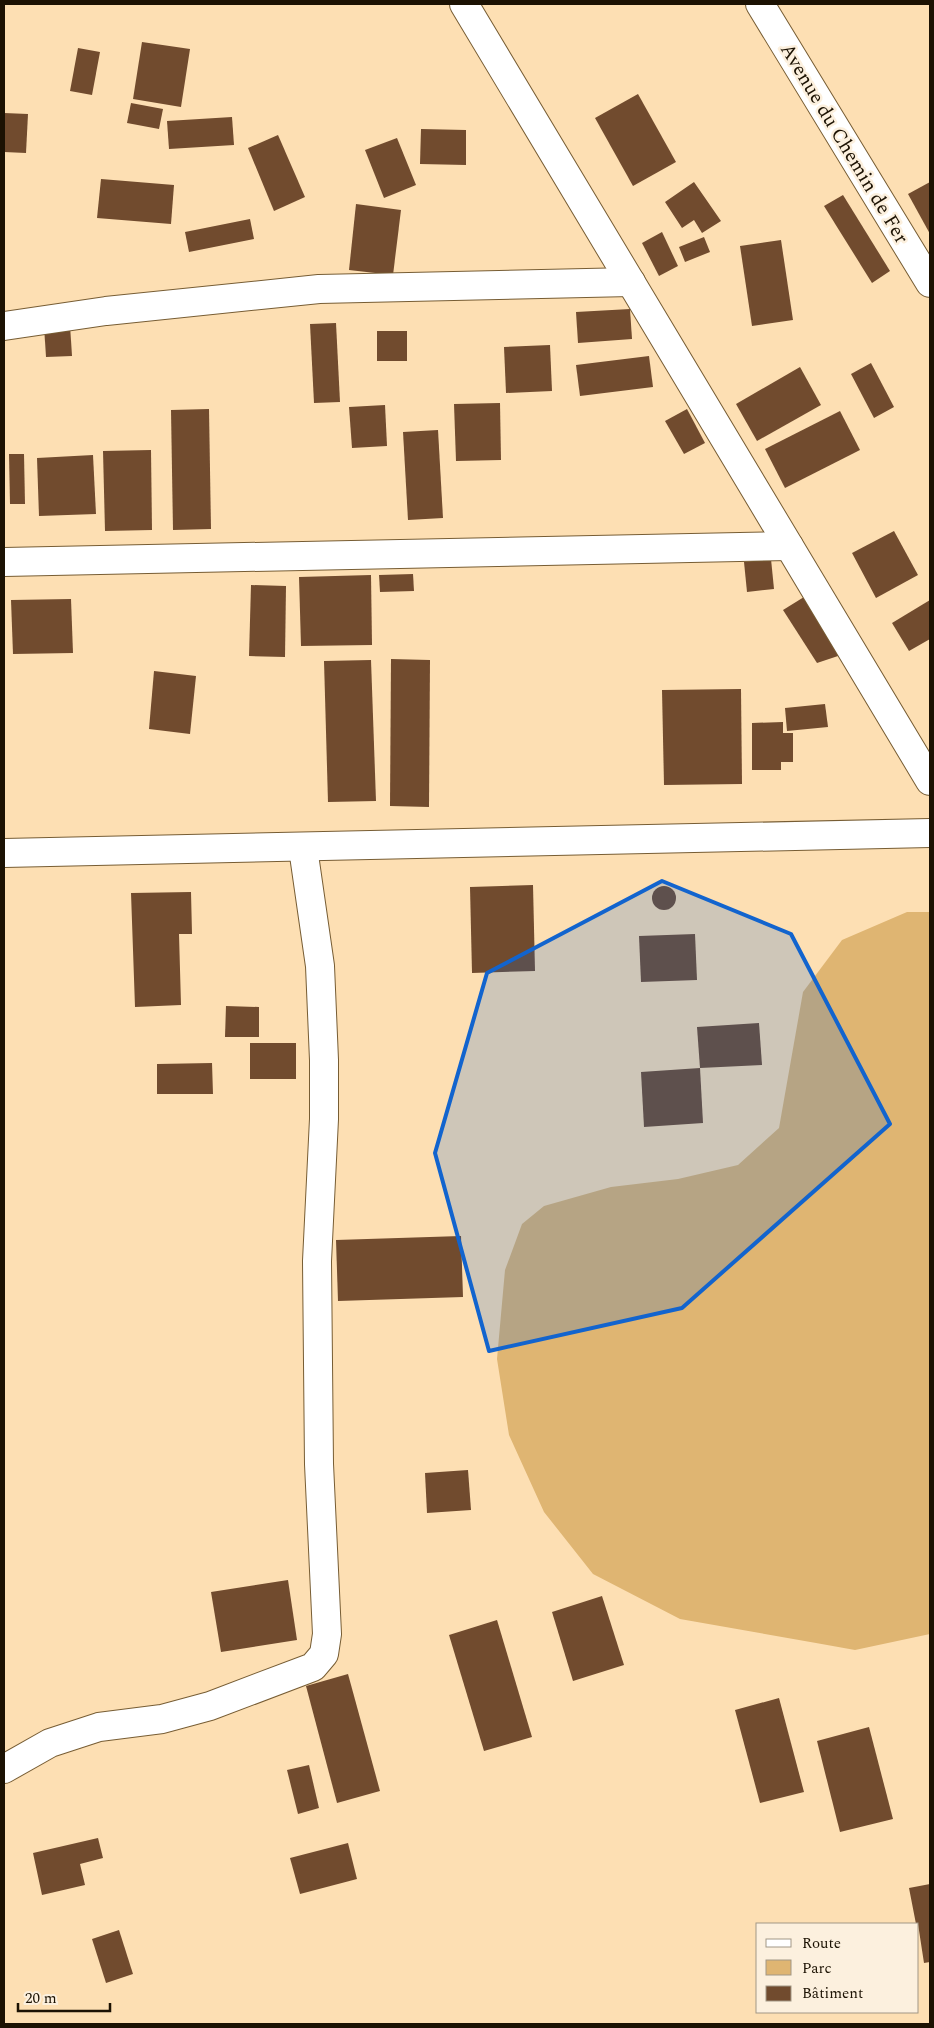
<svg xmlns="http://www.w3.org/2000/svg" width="934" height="2028" viewBox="0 0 934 2028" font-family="Spectral,serif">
	<rect width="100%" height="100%" fill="#fddfb3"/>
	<!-- green -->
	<polygon fill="#dfb572" points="907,912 930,912 930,1634 855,1650 816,1643 680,1619 593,1574 544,1512 509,1435 497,1359 505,1270 522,1224 544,1206 611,1187 678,1179 738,1165 779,1128 803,992 842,940"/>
	<!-- building -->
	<g fill="#714b2e">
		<polygon points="142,42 190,49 181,107 133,99"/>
		<polygon points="78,48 100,52 92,95 70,91"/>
		<polygon points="638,94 676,162 633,186 595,118"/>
		<polygon points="131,103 163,109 159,129 127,123"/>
		<polygon points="4,113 28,114 26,153 4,152"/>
		<polygon points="232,117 234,145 169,149 167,121"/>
		<polygon points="421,129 466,130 466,165 420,164"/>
		<polygon points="278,135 305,197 274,211 248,148"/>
		<polygon points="397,138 416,185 384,198 365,150"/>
		<polygon points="101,179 174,185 171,224 97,218"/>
		<polygon points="694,182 721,221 702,233 694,220 682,228 665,202"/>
		<polygon points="930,182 930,234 908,194"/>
		<polygon points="843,195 890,271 872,283 824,206"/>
		<polygon points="356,204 401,210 393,275 349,270"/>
		<polygon points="250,219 254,239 189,252 185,232"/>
		<polygon points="662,232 678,266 659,276 642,243"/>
		<polygon points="704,237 710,252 685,262 679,247"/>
		<polygon points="781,240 793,320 752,326 740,246"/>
		<polygon points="630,309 632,339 578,343 576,312"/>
		<polygon points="336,323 340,402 314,403 310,324"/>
		<polygon points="70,325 72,356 46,357 44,326"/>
		<rect x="377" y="331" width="30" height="30"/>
		<polygon points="550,345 552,391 506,393 504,347"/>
		<polygon points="649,356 653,387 580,396 576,365"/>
		<polygon points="871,363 894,407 874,418 851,374"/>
		<polygon points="800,367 821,405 757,441 736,404"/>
		<polygon points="500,403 501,460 456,461 454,404"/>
		<polygon points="385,405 387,446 352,448 349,407"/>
		<polygon points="209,409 211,529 173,530 171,410"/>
		<polygon points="687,409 705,443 684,454 665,421"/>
		<polygon points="840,411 860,450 785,488 765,449"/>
		<polygon points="438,430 443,518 408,520 403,432"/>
		<polygon points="151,450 152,530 105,531 103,451"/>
		<polygon points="9,454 24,454 25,504 10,504"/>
		<polygon points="93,455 96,514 39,516 37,458"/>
		<polygon points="894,531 918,575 876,598 852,553"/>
		<polygon points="771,559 774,589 747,592 744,562"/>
		<polygon points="413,574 414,591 380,592 379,575"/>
		<polygon points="371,575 372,645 301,646 299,577"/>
		<polygon points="251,585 286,586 285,657 249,656"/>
		<polygon points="804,597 841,655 817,663 783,610"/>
		<polygon points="71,599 73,653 13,654 11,600"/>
		<polygon points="930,600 930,639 909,651 892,623"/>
		<polygon points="391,659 430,660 429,807 390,806"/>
		<polygon points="371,660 376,801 328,802 324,661"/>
		<polygon points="154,671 196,676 190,734 149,729"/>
		<polygon points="741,689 742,784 664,785 662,690"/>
		<polygon points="825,704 828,727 787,731 785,708"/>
		<polygon points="783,722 783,733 793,733 793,762 781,762 781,770 752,770 752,723"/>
		<polygon points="533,885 535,971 472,973 470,887"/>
		<circle cx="664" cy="898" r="12"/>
		<polygon points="191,892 192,934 179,934 181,1005 135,1007 131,893"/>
		<polygon points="695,934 697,980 641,982 639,936"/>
		<polygon points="226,1006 259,1007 259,1037 225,1037"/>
		<polygon points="759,1023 762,1065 700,1068 697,1027"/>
		<rect x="250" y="1043" width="46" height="36"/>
		<polygon points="212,1063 213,1094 157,1094 157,1064"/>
		<polygon points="700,1068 703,1123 644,1127 641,1072"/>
		<polygon points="461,1236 463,1297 338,1301 336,1240"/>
		<polygon points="468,1470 471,1510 427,1513 425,1473"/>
		<polygon points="288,1580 297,1640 221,1652 211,1592"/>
		<polygon points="602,1596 624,1665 573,1681 552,1612"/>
		<polygon points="497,1620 532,1737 484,1751 449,1635"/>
		<polygon points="348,1674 380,1791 337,1803 306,1686"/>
		<polygon points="779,1698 804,1792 760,1803 735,1710"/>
		<polygon points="869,1727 893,1819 840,1832 817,1741"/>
		<polygon points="309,1765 319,1808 298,1814 287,1770"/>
		<polygon points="98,1838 103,1858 80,1864 85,1885 42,1895 33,1853"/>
		<polygon points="348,1843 357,1879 300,1894 290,1858"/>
		<polygon points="930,1884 930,1962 924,1963 918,1924 916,1924 909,1888"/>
		<polygon points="119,1930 133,1974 106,1983 92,1939"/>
	</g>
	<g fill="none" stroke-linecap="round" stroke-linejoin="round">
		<defs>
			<g id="minor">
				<polyline points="464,4 930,781"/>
				<polyline points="760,4 930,283"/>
				<polyline points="4,326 106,311 319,289 631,282"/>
				<polyline points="4,562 789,546"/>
				<polyline points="4,853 930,833"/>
				<polyline points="4,1769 50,1743 99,1727 162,1719 210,1706 313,1667 324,1654 327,1634 319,1464 317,1261 324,1119 324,1060 320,966 303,848"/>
			</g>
		</defs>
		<!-- minor casing -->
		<use href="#minor" stroke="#775d34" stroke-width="30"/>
		<!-- minor -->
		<use href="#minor" stroke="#fff" stroke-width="28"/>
	</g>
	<!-- marked area -->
	<path fill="#1264ce" fill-opacity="0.2" stroke="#1264ce" stroke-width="4" stroke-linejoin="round" d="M662 881 791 934 890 1124 682 1308 489 1351 435 1153 487 973Z"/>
	<g text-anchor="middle" stroke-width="5" stroke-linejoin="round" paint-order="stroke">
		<!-- street labels -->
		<g font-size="20" fill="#1c1203" stroke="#fcf0de">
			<text transform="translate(845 143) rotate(59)" y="7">Avenue du Chemin de Fer</text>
		</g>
	</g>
	<!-- border -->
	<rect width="934" height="2028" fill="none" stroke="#1c1203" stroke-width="10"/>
	<!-- legend -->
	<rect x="756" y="1923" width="162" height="90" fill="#fcf0de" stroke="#a29786"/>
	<rect x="766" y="1939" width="25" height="8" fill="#ffffff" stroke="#a29786"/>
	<text x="802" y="1948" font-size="15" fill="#1c1203">Route</text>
	<rect x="766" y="1960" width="25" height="15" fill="#dfb572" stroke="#a29786"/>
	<text x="802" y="1973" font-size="15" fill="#1c1203">Parc</text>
	<rect x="766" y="1986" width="25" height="15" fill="#714b2e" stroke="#a29786"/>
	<text x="802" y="1998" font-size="15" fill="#1c1203">Bâtiment</text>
	<!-- scale -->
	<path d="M18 2003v8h92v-8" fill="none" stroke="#1c1203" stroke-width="2.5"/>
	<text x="25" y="2003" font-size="15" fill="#1c1203" stroke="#fcf0de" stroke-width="4" paint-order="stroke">20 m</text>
</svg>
